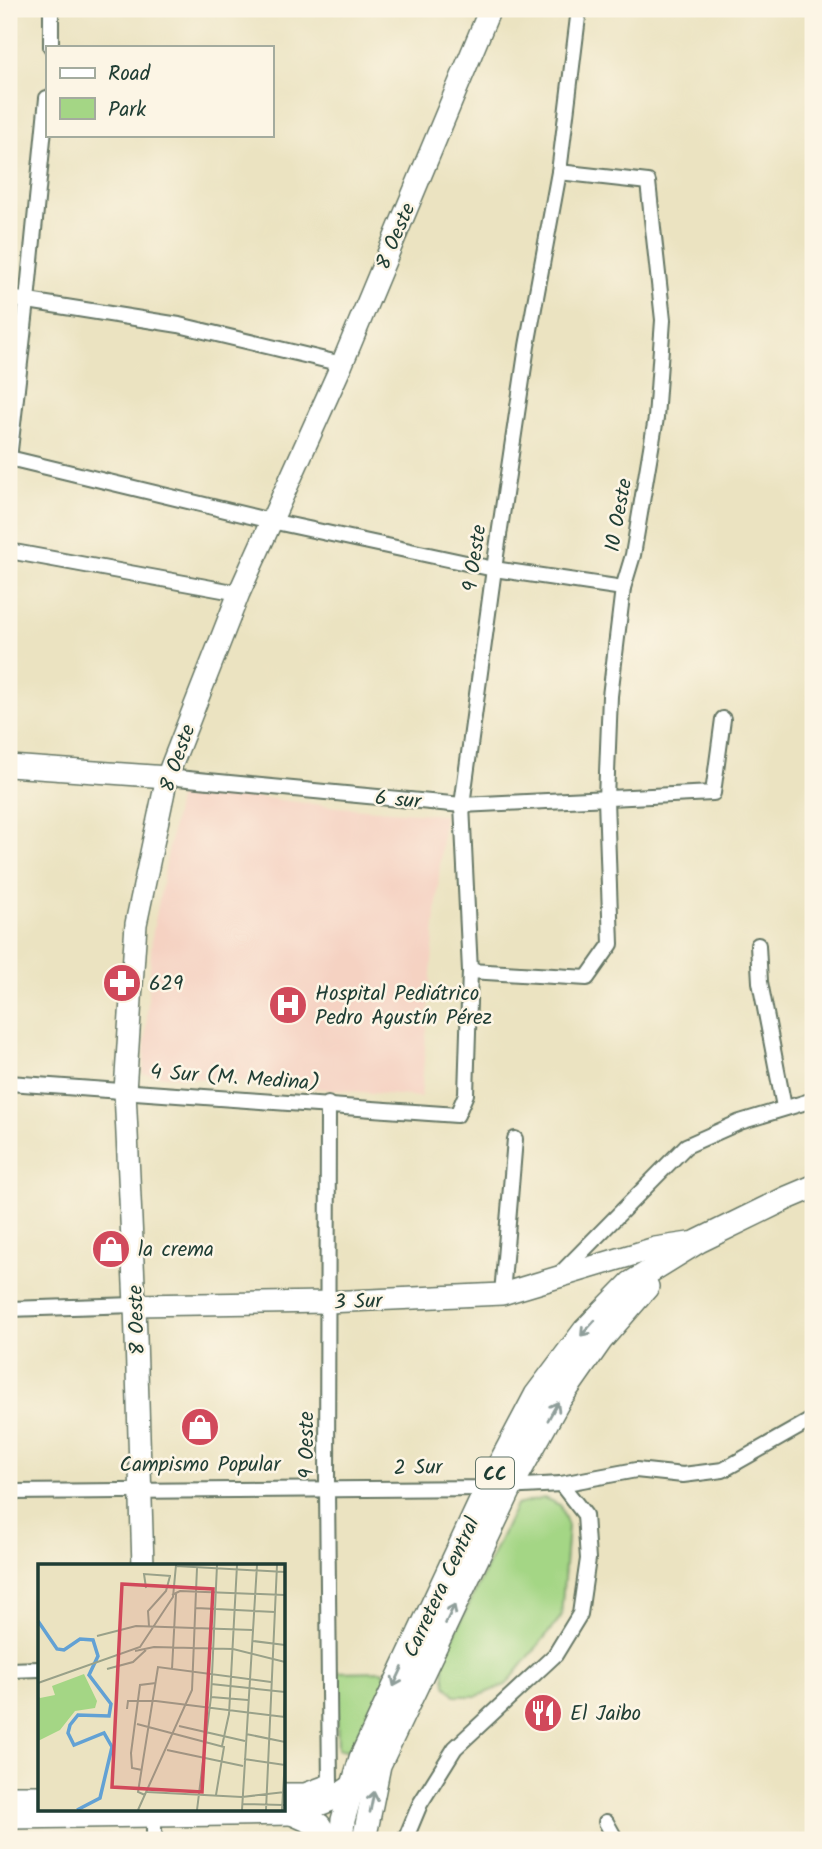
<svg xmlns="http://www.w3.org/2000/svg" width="822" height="1849" viewBox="0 0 822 1849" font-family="Kalam,sans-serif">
	<rect width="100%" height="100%" fill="#fcf5e5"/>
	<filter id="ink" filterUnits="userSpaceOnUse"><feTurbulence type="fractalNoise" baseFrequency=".0143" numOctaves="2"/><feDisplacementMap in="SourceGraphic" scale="14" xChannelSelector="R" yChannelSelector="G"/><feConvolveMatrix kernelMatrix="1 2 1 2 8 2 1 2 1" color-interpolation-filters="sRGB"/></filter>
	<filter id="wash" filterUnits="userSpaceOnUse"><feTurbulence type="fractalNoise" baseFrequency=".00686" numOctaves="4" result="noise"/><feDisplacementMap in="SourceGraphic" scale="28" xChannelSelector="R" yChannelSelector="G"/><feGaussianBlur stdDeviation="1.57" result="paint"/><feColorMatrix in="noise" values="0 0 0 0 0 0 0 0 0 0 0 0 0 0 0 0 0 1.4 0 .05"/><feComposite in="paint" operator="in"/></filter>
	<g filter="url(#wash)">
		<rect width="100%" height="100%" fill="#ebe3c1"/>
		<!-- built -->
		<polygon fill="#f5d2c2" points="180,788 339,807 444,815 421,1097 143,1074 152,937"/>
		<!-- green -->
		<g fill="#a4d685" stroke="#628a5c" stroke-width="2">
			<polygon points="544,1498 560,1505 568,1526 561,1617 506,1685 477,1696 456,1696 446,1685 443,1659 516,1505"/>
			<polygon points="382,1671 390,1679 356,1751 338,1749 336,1672"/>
		</g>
	</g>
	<g filter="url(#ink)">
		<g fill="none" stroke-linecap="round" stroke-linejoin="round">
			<defs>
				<g id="street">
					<polyline points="51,47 51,9"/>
					<polyline points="9,298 179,325 342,364"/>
					<polyline points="9,458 271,521 494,569 623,588"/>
					<polyline points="9,459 27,301 47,98"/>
					<polyline points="9,551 239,593"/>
					<polyline points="167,777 462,805 713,793 723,719"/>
					<polyline points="758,945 760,982 784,1107"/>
					<polyline points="470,971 587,978 611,944 606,799 610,696 623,588 633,555 656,418 663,320 648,182 559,172"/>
					<polyline points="9,1083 457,1115 466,1094 470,971 462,805 494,569 527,346 559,172 579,9"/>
					<polyline points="328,1104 327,1489 330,1786"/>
					<polyline points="559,1275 686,1146 740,1122 813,1100"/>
					<polyline points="502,1294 515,1139"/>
					<polyline points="9,1309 135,1305"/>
					<polyline points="9,1492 487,1488 561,1484 636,1470 683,1475 723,1470 813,1419"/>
					<polyline points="9,1670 40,1669"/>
					<polyline points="154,1816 154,1840"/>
					<polyline points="606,1822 616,1840"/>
					<polyline points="405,1840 420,1804 455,1748 555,1655 580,1614 588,1559 585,1515 561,1484"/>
				</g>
				<g id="secondary">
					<polyline points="9,766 167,777"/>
					<polyline points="135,1305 327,1302 502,1294 655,1248 696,1242"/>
					<polyline points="143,1566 135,1305 125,1091 136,924 167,777 239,593 342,364 490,9"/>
				</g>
				<g id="primary">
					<polyline points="284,1795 305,1795 327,1787"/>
					<polyline points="9,1797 40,1797"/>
					<polyline points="292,1813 319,1825 328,1840"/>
					<path d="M9 1817 292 1813C317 1805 338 1799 358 1782"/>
					<polyline points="341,1840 343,1820 361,1758 487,1488 536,1395 585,1330 631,1283 699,1241 787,1198 813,1187"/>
					<polyline points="364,1840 379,1765 511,1487 559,1400 601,1340 647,1287"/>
				</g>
			</defs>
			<!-- street casing -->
			<use href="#street" stroke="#667765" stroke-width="18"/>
			<!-- secondary casing -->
			<use href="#secondary" stroke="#667765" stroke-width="24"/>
			<!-- primary casing -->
			<use href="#primary" stroke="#667765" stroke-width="26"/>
			<!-- street -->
			<use href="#street" stroke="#fff" stroke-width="14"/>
			<!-- secondary -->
			<use href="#secondary" stroke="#fff" stroke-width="21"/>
			<!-- primary -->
			<use href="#primary" stroke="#fff" stroke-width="23"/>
		</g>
		<!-- one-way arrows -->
		<defs><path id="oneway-shaft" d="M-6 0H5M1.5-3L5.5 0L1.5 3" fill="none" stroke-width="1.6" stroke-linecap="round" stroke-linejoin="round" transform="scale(1.75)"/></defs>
		<g stroke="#8f9e9a">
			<use href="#oneway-shaft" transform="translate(588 1328) rotate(132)"/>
			<use href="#oneway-shaft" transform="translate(553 1411) rotate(-61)"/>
			<use href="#oneway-shaft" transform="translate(450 1614) rotate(-65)"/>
			<use href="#oneway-shaft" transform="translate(398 1677) rotate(115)"/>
			<use href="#oneway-shaft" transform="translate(372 1802) rotate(-79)"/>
		</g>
	</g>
	<!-- icons -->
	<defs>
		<symbol id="pharmacy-disc" viewBox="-11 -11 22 22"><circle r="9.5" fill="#d1495b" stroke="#fcf5e5"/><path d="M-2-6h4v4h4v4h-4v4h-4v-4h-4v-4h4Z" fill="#fff"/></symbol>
		<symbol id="hospital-disc" viewBox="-11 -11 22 22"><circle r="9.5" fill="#d1495b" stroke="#fcf5e5"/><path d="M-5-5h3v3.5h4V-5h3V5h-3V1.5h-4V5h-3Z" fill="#fff"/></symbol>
		<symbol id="shop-disc" viewBox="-11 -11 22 22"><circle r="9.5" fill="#d1495b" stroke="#fcf5e5"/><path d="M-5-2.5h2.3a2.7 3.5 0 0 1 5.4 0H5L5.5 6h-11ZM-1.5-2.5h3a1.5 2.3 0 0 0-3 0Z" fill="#fff"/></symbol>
		<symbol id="restaurant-disc" viewBox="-11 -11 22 22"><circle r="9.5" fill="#d1495b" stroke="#fcf5e5"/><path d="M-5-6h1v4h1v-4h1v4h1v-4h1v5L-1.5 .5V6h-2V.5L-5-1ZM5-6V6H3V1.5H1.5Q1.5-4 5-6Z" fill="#fff"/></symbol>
	</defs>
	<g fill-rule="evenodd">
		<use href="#pharmacy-disc" x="100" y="961" width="44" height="44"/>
		<use href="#hospital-disc" x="266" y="983" width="44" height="44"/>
		<use href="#shop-disc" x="89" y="1227" width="44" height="44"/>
		<use href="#shop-disc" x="178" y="1405" width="44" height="44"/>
		<use href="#restaurant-disc" x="521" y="1691" width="44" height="44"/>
	</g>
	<g text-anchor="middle" stroke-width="5" stroke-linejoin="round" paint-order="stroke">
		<!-- shield labels -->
		<rect fill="#fcf5e5" stroke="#617469" stroke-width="2" x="476" y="1457.5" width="38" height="31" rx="5"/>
		<g font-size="19" font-weight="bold" fill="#1f3d34">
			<text x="495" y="1480">CC</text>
		</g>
		<!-- street labels -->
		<g font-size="21" fill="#1f3d34" stroke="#fcf5e5">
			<text transform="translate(395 236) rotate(-67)" y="7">8 Oeste</text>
			<text transform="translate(618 515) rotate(-80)" y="7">10 Oeste</text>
			<text transform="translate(474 558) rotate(-82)" y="7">9 Oeste</text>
			<text transform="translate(177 758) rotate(-71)" y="7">8 Oeste</text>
			<text transform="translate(398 799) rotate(5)" y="7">6 sur</text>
			<text transform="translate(235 1077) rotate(4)" y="7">4 Sur (M. Medina)</text>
			<text transform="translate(358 1301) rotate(-2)" y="7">3 Sur</text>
			<text transform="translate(136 1320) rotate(-92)" y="7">8 Oeste</text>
			<text transform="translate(306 1445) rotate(-90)" y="7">9 Oeste</text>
			<text transform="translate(418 1467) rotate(-1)" y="7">2 Sur</text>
			<text transform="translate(441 1587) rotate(-65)" y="7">Carretera Central</text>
		</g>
		<!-- poi labels -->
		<g font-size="21" fill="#1f3d34" stroke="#fcf5e5" text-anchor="start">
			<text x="149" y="990">629</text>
			<text x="315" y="1000">Hospital Pediátrico<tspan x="315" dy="24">Pedro Agustín Pérez</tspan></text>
			<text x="138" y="1256">la crema</text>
			<text x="200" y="1471" text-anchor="middle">Campismo Popular</text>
			<text x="570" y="1720">El Jaibo</text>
		</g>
	</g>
	<!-- overview -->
	<g transform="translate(38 1564)">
		<rect width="247" height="247" fill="#ebe3c1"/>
		<path d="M46 110 59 137 57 144 37 147 22 166 0 177V131L2 134 17 131 14 122Z" fill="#a4d685"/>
		<path fill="none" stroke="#62a1d4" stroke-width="3.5" d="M0 57 19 85 26 86 42 75 55 76 60 92 51 111 73 140 71 152 40 151 32 161 30 169 36 181 66 169 74 183 62 234 39 246"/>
		<path fill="none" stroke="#99a189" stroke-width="2" d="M138 2 247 8M108 24 106 10 133 12M158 27 159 4M134 31 142 27 247 31M158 44 237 48M111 62 110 47 128 27 132 12M59 72 98 62 215 66M215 77 247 81M97 87 116 83 195 85 247 98M69 105 95 98 108 86M134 105 138 30M0 119 102 83 135 33 138 1M173 120 247 128M173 133 210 136M89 145 90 137H118L247 153M246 153 247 132M99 160 186 183 178 231M141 162 207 177M208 170 247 178M184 182 191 150 199 1M129 186 205 202M206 195 247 201M104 206 94 204 93 189 102 121 118 119M109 228 204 233 247 228M107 231 100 228 120 103 233 118M204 240 246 241M100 246 154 126 158 27M159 246 173 133 179 1M204 246 219 1M228 246 239 1M244 246 247 195"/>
		<path fill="#d1495b" fill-opacity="0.15" stroke="#d1495b" stroke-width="3.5" d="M84 20 175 25 164 228 74 223Z"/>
		<rect width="247" height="247" fill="none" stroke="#1f3d34" stroke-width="3.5"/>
	</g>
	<!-- margin -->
	<rect width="822" height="1849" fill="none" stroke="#fcf5e5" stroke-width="35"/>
	<!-- legend -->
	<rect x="46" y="46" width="228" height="91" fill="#fcf5e5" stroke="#a4ab9e" stroke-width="2"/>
	<rect x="60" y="68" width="35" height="10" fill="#ffffff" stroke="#a4ab9e" stroke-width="2"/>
	<text x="108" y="80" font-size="21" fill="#1f3d34">Road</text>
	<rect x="60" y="98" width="35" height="21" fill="#a4d685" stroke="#a4ab9e" stroke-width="2"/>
	<text x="108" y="116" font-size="21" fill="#1f3d34">Park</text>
</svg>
